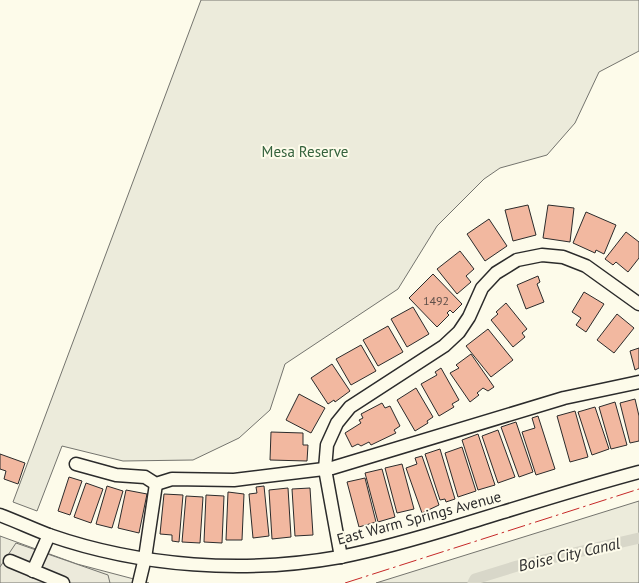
<svg xmlns="http://www.w3.org/2000/svg" width="639" height="583" viewBox="0 0 639 583" font-family="'PT Sans',sans-serif">
	<rect width="100%" height="100%" fill="#fdfbea"/>
	<!-- green -->
	<g fill="#ecebdb" stroke="#74746e">
		<polygon points="201,0 639,0 639,51 599,72 575,123 547,155 500,168 484,179 437,226 398,289 285,364 270,410 239,438 193,460 123,461 62,446 37,511 13,502"/>
		<polygon points="639,501 639,583 376,583"/>
		<polygon points="0,536 77,564 149,583 0,583"/>
	</g>
	<!-- parking -->
	<polygon fill="#eceadb" stroke="#74746e" points="16,543 108,575 110,583 0,583 0,567"/>
	<g fill="none" stroke-linecap="round" stroke-linejoin="round">
		<!-- canal -->
		<polyline stroke="#d8d7c9" stroke-width="11" points="473,583 475,579 517,566 639,538"/>
	</g>
	<!-- building -->
	<g fill="#f2b8a0" stroke="#2b2b2b">
		<polygon points="528,205 536,235 513,241 505,210"/>
		<polygon points="548,205 574,208 570,242 543,238"/>
		<polygon points="586,212 616,225 604,254 596,250 595,253 573,243"/>
		<polygon points="489,219 507,246 485,261 467,234"/>
		<polygon points="626,232 639,242 639,258 628,272 616,262 613,265 605,259"/>
		<polygon points="460,251 474,269 466,276 471,282 457,294 437,269"/>
		<polygon points="433,274 462,304 453,313 450,310 447,313 449,315 437,327 409,298"/>
		<polygon points="538,276 540,282 537,284 544,302 526,309 517,285"/>
		<polygon points="584,292 604,304 586,332 576,325 581,318 572,312"/>
		<polygon points="506,303 527,329 522,333 525,337 513,347 491,320 498,314 496,312"/>
		<polygon points="413,307 429,334 407,347 391,319"/>
		<polygon points="617,314 634,328 614,353 597,340"/>
		<polygon points="388,326 403,352 378,366 363,340"/>
		<polygon points="488,329 513,360 491,377 466,346"/>
		<polygon points="361,345 376,371 351,385 336,359"/>
		<polygon points="639,348 639,368 635,370 630,351"/>
		<polygon points="471,354 494,387 488,391 483,388 477,393 479,395 470,402 450,373 459,368 456,365"/>
		<polygon points="332,364 350,391 335,402 334,400 328,404 311,378"/>
		<polygon points="441,368 459,400 452,404 454,407 439,416 421,384 437,375 435,372"/>
		<polygon points="416,388 433,417 427,421 428,423 415,431 397,400"/>
		<polygon points="299,394 325,408 311,433 286,420"/>
		<polygon points="635,399 639,416 639,441 630,443 620,403"/>
		<polygon points="615,402 627,445 611,449 599,407"/>
		<polygon points="382,403 385,408 390,406 400,426 394,430 396,433 371,445 369,442 361,446 358,444 352,447 345,433 361,423 359,420 363,418 361,414"/>
		<polygon points="595,407 609,449 592,455 578,412"/>
		<polygon points="575,411 588,457 570,462 557,416"/>
		<polygon points="538,416 555,469 536,475 522,432 535,428 532,418"/>
		<polygon points="516,422 533,472 519,477 501,427"/>
		<polygon points="498,430 515,477 498,483 482,436"/>
		<polygon points="271,432 303,433 303,445 308,445 307,461 270,460"/>
		<polygon points="478,434 495,485 478,490 462,440"/>
		<polygon points="462,447 476,491 458,497 445,453"/>
		<polygon points="440,449 455,499 446,502 445,499 440,500 425,454"/>
		<polygon points="0,454 25,463 18,484 4,479 6,471 0,469"/>
		<polygon points="422,456 439,505 422,513 406,468 417,464 415,458"/>
		<polygon points="402,464 414,509 397,513 385,468"/>
		<polygon points="382,469 395,517 378,522 365,473"/>
		<polygon points="69,477 82,481 70,515 58,511"/>
		<polygon points="365,478 376,522 359,527 347,482"/>
		<polygon points="86,483 103,489 91,523 74,517"/>
		<polygon points="107,486 123,491 112,528 96,524"/>
		<polygon points="264,486 269,536 253,538 249,494 257,493 256,487"/>
		<polygon points="288,488 291,537 272,539 269,490"/>
		<polygon points="310,488 313,535 295,536 292,489"/>
		<polygon points="126,490 147,494 139,533 118,528"/>
		<polygon points="228,492 244,494 242,540 226,540"/>
		<polygon points="164,494 183,495 179,542 172,541 172,535 160,534"/>
		<polygon points="206,495 224,496 222,543 204,542"/>
		<polygon points="186,496 203,497 200,543 182,542"/>
	</g>
	<g fill="none" stroke-linecap="round" stroke-linejoin="round">
		<defs>
			<g id="minor">
				<polyline points="76,464 116,475 145,477 156,484 172,479 234,480 332,468 564,398 639,382"/>
				<path d="M0 515C16 521 33 529 49 535 141 567 245 574 340 557 381 549 422 537 461 525 520 507 579 488 639 472"/>
				<polyline points="341,557 325,469 327,445 337,423 350,407 444,346 459,332 469,317 482,288 496,273 517,260 542,255 563,257 586,266 639,304"/>
				<polyline points="10,561 63,583"/>
				<polyline points="33,571 49,535"/>
				<polyline points="139,583 145,558 156,484"/>
			</g>
		</defs>
		<!-- minor casing -->
		<use href="#minor" stroke="#2b2b2b" stroke-width="15"/>
		<!-- minor -->
		<use href="#minor" stroke="#fdfbea" stroke-width="12"/>
		<!-- power -->
		<polyline stroke="#c62828" stroke-width="1" stroke-dasharray="18 4 2.5 4" stroke-linecap="butt" points="345,583 639,489"/>
	</g>
	<g text-anchor="middle" stroke-width="4" stroke-linejoin="round" paint-order="stroke">
		<!-- number labels -->
		<g font-size="12" fill="#5d4e48">
			<text x="436" y="305">1492</text>
		</g>
		<!-- park labels -->
		<g font-size="15" fill="#34623c" stroke="#fdfbea">
			<text x="305" y="157">Mesa Reserve</text>
		</g>
		<!-- street labels -->
		<g font-size="15" fill="#2b2b2b" stroke="#fdfbea">
			<text transform="translate(419 518) rotate(-15)" y="5">East Warm Springs Avenue</text>
		</g>
		<!-- water labels -->
		<g font-size="16" font-style="italic" fill="#2b2b2b" stroke="#fdfbea">
			<text transform="translate(569 554) rotate(-13)" y="6">Boise City Canal</text>
		</g>
	</g>
</svg>
